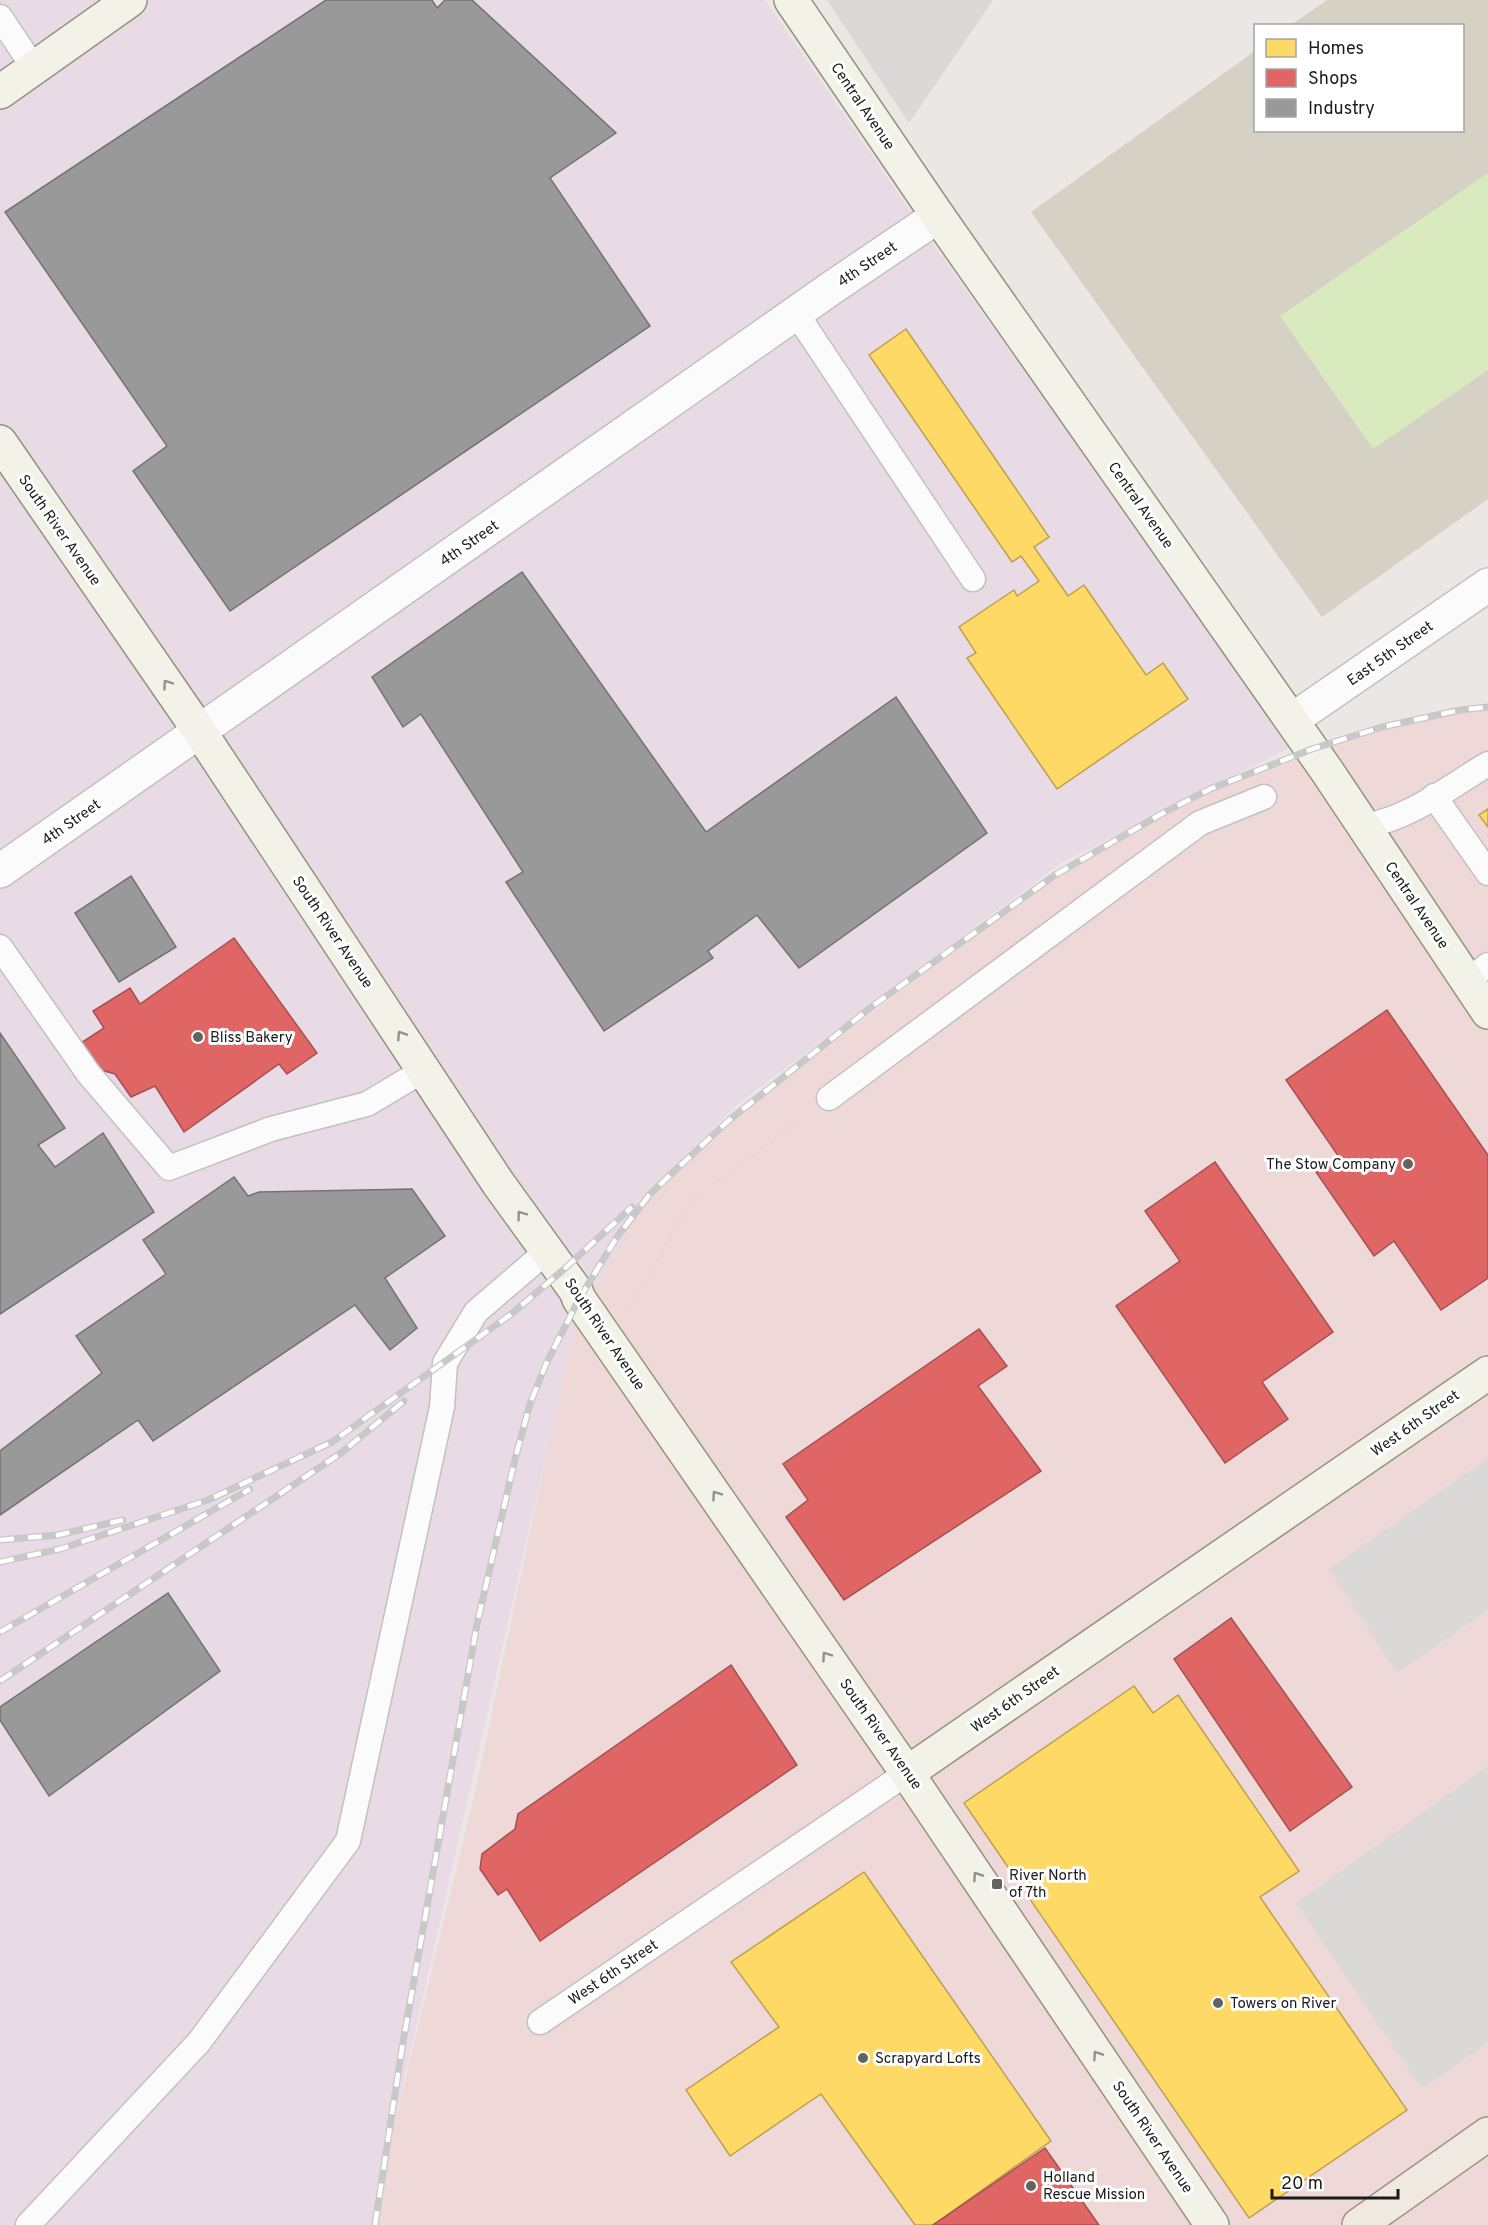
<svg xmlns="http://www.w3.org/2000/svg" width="1488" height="2225" viewBox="0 0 1488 2225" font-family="Overpass,sans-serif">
	<rect width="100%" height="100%" fill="#eae7e4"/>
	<!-- commercial -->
	<polygon fill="#eed9d8" points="1488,709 1488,2225 370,2225 477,1784 579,1299 650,1194 728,1121 1055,875 1182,804 1312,749 1421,719"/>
	<!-- industrial -->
	<polygon fill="#e9dbe5" points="0,0 765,0 936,248 1293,746 1061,863 736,1105 648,1198 577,1318 371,2225 0,2225"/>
	<!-- construction -->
	<polygon fill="#d5d2c5" points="1327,0 1488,0 1488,499 1322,617 1031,212 1255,51 1256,130 1462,130 1462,26 1291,25"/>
	<!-- grass -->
	<polygon fill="#daeabf" points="1488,173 1488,370 1373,449 1280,316"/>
	<!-- parking -->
	<g fill="#dad9d7">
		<polygon points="827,0 993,0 909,123"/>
		<polygon points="1488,1458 1488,1610 1397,1673 1329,1569"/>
		<polygon points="1488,1766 1488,2042 1422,2089 1296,1903"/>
	</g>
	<!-- homes -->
	<g fill="#ffd966" stroke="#bba050" stroke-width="1.5">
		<polygon points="906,329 1049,537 1034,547 1068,596 1084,585 1146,675 1163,663 1188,699 1057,789 967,658 976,653 959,627 1014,590 1017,596 1039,581 1021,556 1012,562 869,355"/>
		<polygon points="1488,809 1488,827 1479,815"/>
		<polygon points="1134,1686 1153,1713 1178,1695 1299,1871 1260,1897 1407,2110 1249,2218 964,1803"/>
		<polygon points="864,1872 1051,2141 933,2225 915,2225 821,2094 730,2156 686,2090 779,2027 731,1962"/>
	</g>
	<!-- shops -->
	<g fill="#e06666" stroke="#a55050" stroke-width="1.5">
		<polygon points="234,938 317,1053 287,1074 279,1064 184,1132 155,1086 131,1097 115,1074 94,1068 78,1045 104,1028 93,1011 130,988 140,1004"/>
		<polygon points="1387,1010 1488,1155 1488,1278 1441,1310 1394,1241 1374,1256 1316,1172 1339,1157 1286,1080"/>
		<polygon points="1215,1162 1333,1332 1262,1382 1288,1419 1225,1463 1116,1306 1180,1261 1145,1211"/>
		<polygon points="979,1329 1007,1366 978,1386 1041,1471 844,1600 786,1517 808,1500 783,1464"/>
		<polygon points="1231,1618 1352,1787 1290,1831 1174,1659"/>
		<polygon points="731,1665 797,1765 540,1941 507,1889 498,1895 480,1869 482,1854 515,1829 518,1814"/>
		<polygon points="1045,2148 1099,2225 933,2225"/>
	</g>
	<!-- industry -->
	<g fill="#999" stroke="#737373" stroke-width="1.5">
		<polygon points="326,0 432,0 437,8 445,0 472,0 616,133 550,178 650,326 230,611 133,471 167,446 5,212"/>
		<polygon points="522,572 706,832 896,697 987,833 799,968 757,915 708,951 713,958 604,1031 506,882 523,872 421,714 403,727 372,677"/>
		<polygon points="131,876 176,947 119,982 75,913"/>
		<polygon points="0,1033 65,1128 38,1145 55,1167 103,1133 154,1212 0,1314"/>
		<polygon points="234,1177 248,1196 259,1192 412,1189 445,1236 385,1278 417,1328 390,1350 355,1305 153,1441 138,1420 0,1515 0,1451 102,1373 76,1336 166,1274 143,1240"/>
		<polygon points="168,1593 220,1671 49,1796 0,1720 0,1707"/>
	</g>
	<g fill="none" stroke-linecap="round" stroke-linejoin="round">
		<defs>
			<g id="lane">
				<polyline points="0,17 34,68"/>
				<polyline points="796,313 973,579"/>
				<polyline points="1434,796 1488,873"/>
				<path d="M1364 826C1409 819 1449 787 1488 764"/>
				<polyline points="0,947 88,1073 169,1168 271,1129 367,1104 424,1070"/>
				<polyline points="1467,981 1488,965"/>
				<polyline points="829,1098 1200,823 1264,797"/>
				<polyline points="540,2022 907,1773"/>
				<polyline points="28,2225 199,2042 348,1841 442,1407 445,1363 476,1312 547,1251"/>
			</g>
			<g id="street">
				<polyline points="1292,720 1488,585"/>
				<polyline points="0,871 833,287 938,216"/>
			</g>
			<g id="secondary">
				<polyline points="791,0 938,216 1327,771 1488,1012"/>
				<polyline points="0,92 130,0"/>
				<polyline points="0,442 200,732 498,1183 576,1291 579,1299 907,1773 1212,2225"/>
				<polyline points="907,1773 1488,1373"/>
			</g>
			<polyline id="primary" points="1359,2225 1488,2134"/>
		</defs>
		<!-- lane casing -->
		<use href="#lane" stroke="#c2c1c0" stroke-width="27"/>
		<!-- street casing -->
		<use href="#street" stroke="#c2c1c0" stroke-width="36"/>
		<!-- secondary casing -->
		<use href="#secondary" stroke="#94937c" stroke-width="36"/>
		<!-- primary casing -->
		<use href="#primary" stroke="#a09381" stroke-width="36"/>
		<!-- path -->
		<polyline stroke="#ead7d6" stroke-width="4" stroke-dasharray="3 3" stroke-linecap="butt" points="630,1308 691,1201 803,1118"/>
		<!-- lane -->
		<use href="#lane" stroke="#fcfbfb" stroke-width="24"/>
		<!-- street -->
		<use href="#street" stroke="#fcfbfb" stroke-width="33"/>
		<!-- secondary -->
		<use href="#secondary" stroke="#f3f2e8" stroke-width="33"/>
		<!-- primary -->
		<use href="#primary" stroke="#f0e9e2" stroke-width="33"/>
		<defs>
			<g id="rail">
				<polyline points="0,1540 58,1535 123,1520"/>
				<polyline points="0,1562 60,1549 208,1500 332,1442 510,1315 562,1271 632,1207"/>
				<polyline points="0,1632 250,1489"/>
				<polyline points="0,1681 341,1453 404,1401"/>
				<polyline points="375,2225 402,2048 477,1624 515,1459 530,1404 546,1364 579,1299 617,1237 650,1194 728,1121 874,1005 1055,875 1163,813 1210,789 1312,749 1382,727 1460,710 1488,707"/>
			</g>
		</defs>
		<!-- rail casing -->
		<use href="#rail" stroke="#c9c8c8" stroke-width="7"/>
		<!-- rail -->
		<use href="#rail" stroke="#fff" stroke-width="4.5" stroke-dasharray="14" stroke-linecap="butt"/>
	</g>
	<!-- one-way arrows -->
	<defs><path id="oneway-chevron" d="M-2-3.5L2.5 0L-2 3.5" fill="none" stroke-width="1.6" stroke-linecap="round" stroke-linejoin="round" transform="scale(1.5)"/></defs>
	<g stroke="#92918c">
		<use href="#oneway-chevron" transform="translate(167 684) rotate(-125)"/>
		<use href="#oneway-chevron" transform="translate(401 1035) rotate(-123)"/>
		<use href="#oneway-chevron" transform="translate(521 1215) rotate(-126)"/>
		<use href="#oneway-chevron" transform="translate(716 1495) rotate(-125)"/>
		<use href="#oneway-chevron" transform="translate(826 1656) rotate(-125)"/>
		<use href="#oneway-chevron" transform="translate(977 1876) rotate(-124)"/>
		<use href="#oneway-chevron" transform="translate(1097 2055) rotate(-124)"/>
	</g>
	<!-- markers -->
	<g fill="#636261" stroke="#fff" stroke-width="2">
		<circle cx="198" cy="1037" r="6"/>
		<circle cx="1408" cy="1164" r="6"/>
		<rect x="991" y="1878" width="12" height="12" rx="3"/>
		<circle cx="1218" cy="2003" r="6"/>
		<circle cx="863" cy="2058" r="6"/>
		<circle cx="1031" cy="2186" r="6"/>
	</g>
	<g text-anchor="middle" stroke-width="6" stroke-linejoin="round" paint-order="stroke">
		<!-- street labels -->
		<g font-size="15" fill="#1b1b1b" stroke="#fff">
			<text transform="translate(863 106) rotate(56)" y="5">Central Avenue</text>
			<text transform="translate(867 264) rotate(-34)" y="5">4th Street</text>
			<text transform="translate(1141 505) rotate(55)" y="5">Central Avenue</text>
			<text transform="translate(60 530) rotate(55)" y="5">South River Avenue</text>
			<text transform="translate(469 543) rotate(-35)" y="5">4th Street</text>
			<text transform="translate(1390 653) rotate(-35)" y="5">East 5th Street</text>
			<text transform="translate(71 822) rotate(-35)" y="5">4th Street</text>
			<text transform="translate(1417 905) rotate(56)" y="5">Central Avenue</text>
			<text transform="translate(333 932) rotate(56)" y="5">South River Avenue</text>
			<text transform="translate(605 1334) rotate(56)" y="5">South River Avenue</text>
			<text transform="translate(1415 1423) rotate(-35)" y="5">West 6th Street</text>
			<text transform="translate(1015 1699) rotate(-35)" y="5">West 6th Street</text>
			<text transform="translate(881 1734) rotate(55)" y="5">South River Avenue</text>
			<text transform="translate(613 1972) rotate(-34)" y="5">West 6th Street</text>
			<text transform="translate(1153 2137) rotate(56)" y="5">South River Avenue</text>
		</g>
		<!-- poi labels -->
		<g font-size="15" fill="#1b1b1b" stroke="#fff" text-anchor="start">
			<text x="210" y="1042">Bliss Bakery</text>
			<text x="1396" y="1169" text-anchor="end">The Stow Company</text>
			<text x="1009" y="1880">River North<tspan x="1009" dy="17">of 7th</tspan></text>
			<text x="1230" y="2008">Towers on River</text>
			<text x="875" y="2063">Scrapyard Lofts</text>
			<text x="1043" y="2182">Holland<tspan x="1043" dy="17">Rescue Mission</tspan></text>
		</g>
	</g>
	<!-- legend -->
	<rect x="1254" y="24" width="210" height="108" fill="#ffffff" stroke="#a4a4a4" stroke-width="1.5"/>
	<rect x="1266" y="39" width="30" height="18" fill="#ffd966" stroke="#a4a4a4" stroke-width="1.5"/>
	<text x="1308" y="54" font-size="18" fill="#1b1b1b">Homes</text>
	<rect x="1266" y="69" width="30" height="18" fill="#e06666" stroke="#a4a4a4" stroke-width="1.5"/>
	<text x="1308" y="84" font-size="18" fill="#1b1b1b">Shops</text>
	<rect x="1266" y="99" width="30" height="18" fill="#999999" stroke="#a4a4a4" stroke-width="1.5"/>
	<text x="1308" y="114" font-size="18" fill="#1b1b1b">Industry</text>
	<!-- scale -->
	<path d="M1272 2189v9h126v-9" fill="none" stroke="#1b1b1b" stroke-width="3"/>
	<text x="1281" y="2189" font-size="18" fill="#1b1b1b" stroke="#ffffff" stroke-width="4.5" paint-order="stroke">20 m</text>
</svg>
